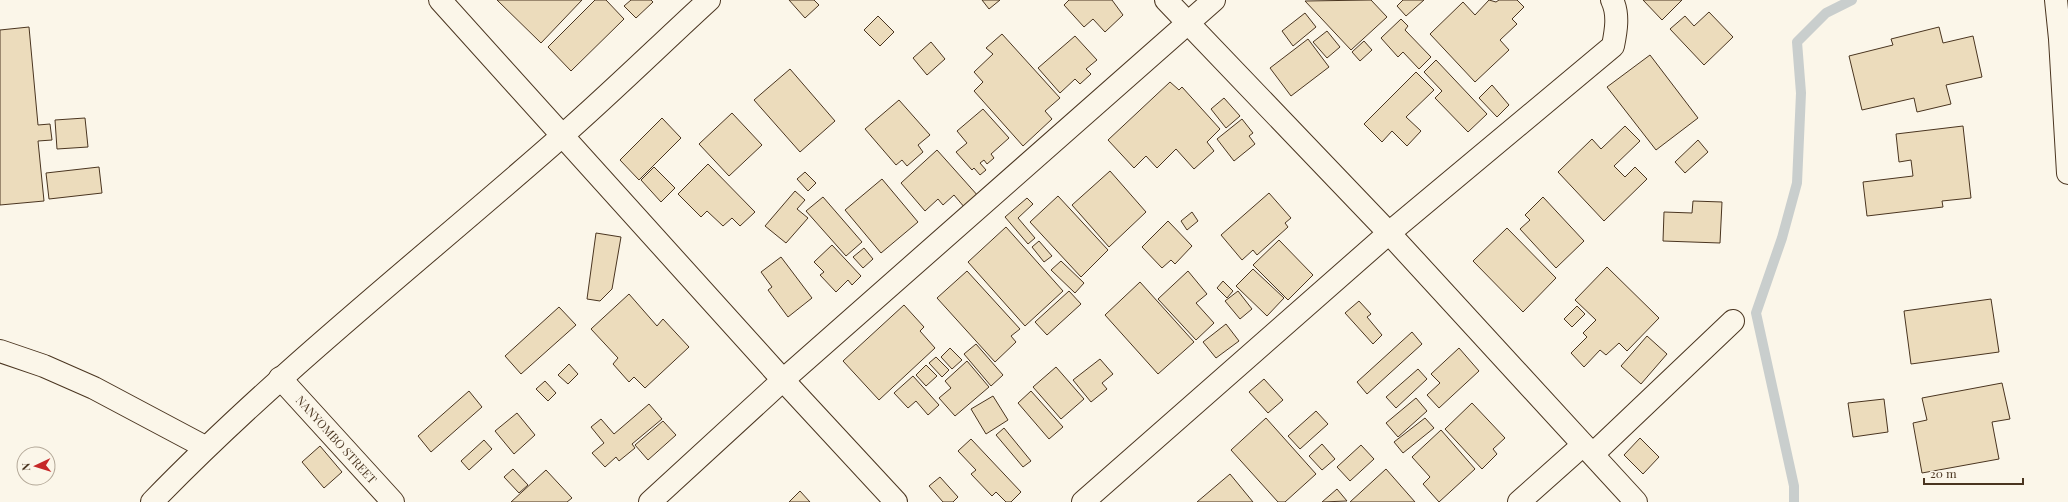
<svg xmlns="http://www.w3.org/2000/svg" width="2068" height="502" viewBox="0 0 2068 502" font-family="'Playfair Display',serif">
	<rect width="100%" height="100%" fill="#fbf6e9"/>
	<g fill="none" stroke-linecap="round" stroke-linejoin="round">
		<!-- stream -->
		<polyline stroke="#c9cecd" stroke-width="10" points="1794,502 1794,486 1756,313 1782,238 1797,183 1801,93 1797,42 1826,13 1852,0"/>
	</g>
	<!-- building -->
	<g fill="#ecdcbc" stroke="#4a3520">
		<polygon points="497,0 582,0 541,43"/>
		<polygon points="595,0 606,0 624,19 571,71 548,47"/>
		<polygon points="631,0 651,0 653,2 636,18 624,6"/>
		<polygon points="789,0 814,0 819,5 805,18"/>
		<polygon points="982,0 1000,0 989,9"/>
		<polygon points="1069,0 1112,0 1123,15 1105,32 1093,19 1084,27 1064,5"/>
		<polygon points="1371,0 1387,17 1351,50 1305,1"/>
		<polygon points="1403,0 1424,0 1406,16 1397,6"/>
		<polygon points="1489,0 1496,2 1499,0 1517,0 1524,7 1512,19 1517,24 1500,40 1509,50 1475,82 1430,34 1463,2 1475,15"/>
		<polygon points="1643,0 1682,0 1662,20"/>
		<polygon points="1709,12 1733,37 1704,65 1670,29 1685,16 1694,26"/>
		<polygon points="1305,13 1316,27 1293,46 1282,31"/>
		<polygon points="878,16 894,32 880,46 864,30"/>
		<polygon points="1401,19 1408,26 1405,30 1431,57 1419,69 1403,52 1398,57 1381,38"/>
		<polygon points="29,27 38,125 50,124 52,140 38,141 44,201 0,205 0,30"/>
		<polygon points="1939,27 1943,43 1973,36 1982,77 1946,85 1951,104 1917,112 1914,98 1862,110 1849,56 1893,45 1891,39"/>
		<polygon points="1327,31 1340,47 1327,58 1313,42"/>
		<polygon points="1002,34 1060,98 1045,111 1052,119 1023,146 974,91 983,82 974,72 993,54 986,48"/>
		<polygon points="1075,36 1097,60 1086,69 1091,74 1080,84 1075,79 1060,93 1038,68"/>
		<polygon points="1308,39 1329,67 1291,96 1270,68"/>
		<polygon points="1364,41 1372,50 1360,61 1352,52"/>
		<polygon points="931,42 945,59 927,75 913,58"/>
		<polygon points="1650,55 1698,118 1656,150 1607,87"/>
		<polygon points="1436,60 1487,114 1468,132 1435,98 1442,91 1424,72"/>
		<polygon points="790,69 835,121 800,152 754,100"/>
		<polygon points="1416,72 1434,90 1406,117 1421,131 1407,146 1392,131 1382,142 1364,124"/>
		<polygon points="1170,82 1179,90 1182,87 1220,129 1207,142 1214,151 1194,169 1176,149 1157,168 1146,156 1134,168 1108,140"/>
		<polygon points="1492,85 1509,105 1497,117 1479,98"/>
		<polygon points="1224,98 1240,116 1226,128 1211,109"/>
		<polygon points="899,100 930,135 918,145 923,152 907,166 902,160 896,165 865,129"/>
		<polygon points="983,109 1009,138 991,154 994,158 987,164 984,160 980,163 986,170 980,175 974,168 972,170 956,152 967,143 957,131"/>
		<polygon points="732,113 762,145 729,176 699,144"/>
		<polygon points="85,118 88,147 57,149 55,120"/>
		<polygon points="662,118 681,138 639,180 620,160"/>
		<polygon points="1242,119 1253,133 1249,136 1255,144 1234,161 1217,139"/>
		<polygon points="1625,126 1640,141 1614,166 1625,177 1635,167 1647,179 1604,221 1558,172 1592,139 1601,149"/>
		<polygon points="1963,126 1971,198 1942,201 1943,207 1867,216 1863,182 1913,176 1911,160 1899,162 1896,134"/>
		<polygon points="1698,140 1708,152 1685,173 1675,162"/>
		<polygon points="937,150 979,197 965,208 954,195 943,205 938,199 925,211 901,183"/>
		<polygon points="708,164 755,212 740,226 732,218 723,226 707,211 701,217 678,194"/>
		<polygon points="99,167 102,193 49,199 46,173"/>
		<polygon points="654,167 675,188 661,202 641,180"/>
		<polygon points="1110,171 1146,212 1109,247 1072,205"/>
		<polygon points="805,172 816,183 808,191 797,179"/>
		<polygon points="882,179 918,222 881,253 845,210"/>
		<polygon points="795,191 805,200 797,209 808,218 786,243 765,226"/>
		<polygon points="1269,193 1291,218 1285,223 1288,227 1257,255 1253,250 1242,260 1221,235"/>
		<polygon points="1058,196 1108,250 1081,277 1030,222"/>
		<polygon points="823,197 862,242 846,256 806,211"/>
		<polygon points="1543,197 1584,241 1556,268 1520,229 1530,220 1525,215"/>
		<polygon points="1027,198 1033,204 1018,218 1035,238 1028,244 1005,217"/>
		<polygon points="1693,201 1722,202 1720,243 1663,241 1664,212 1692,213"/>
		<polygon points="1192,212 1198,221 1187,230 1181,221"/>
		<polygon points="1168,221 1192,246 1175,264 1171,260 1162,268 1142,247"/>
		<polygon points="1006,227 1063,291 1025,326 968,262"/>
		<polygon points="1507,228 1556,278 1523,312 1473,261"/>
		<polygon points="596,233 621,237 612,289 600,301 587,299"/>
		<polygon points="1279,240 1313,275 1288,300 1253,265"/>
		<polygon points="1039,241 1052,256 1044,262 1032,247"/>
		<polygon points="832,245 861,276 852,285 848,280 836,292 820,275 824,272 814,262"/>
		<polygon points="864,248 873,259 863,268 853,257"/>
		<polygon points="781,257 812,298 788,317 768,290 772,287 761,272"/>
		<polygon points="1061,261 1084,283 1075,293 1051,270"/>
		<polygon points="1607,267 1659,318 1627,351 1619,343 1606,355 1600,350 1584,367 1571,353 1587,337 1583,333 1596,320 1575,300"/>
		<polygon points="1253,269 1284,298 1267,316 1236,286"/>
		<polygon points="967,271 1020,329 1011,336 1016,342 995,362 937,298"/>
		<polygon points="1188,271 1207,294 1196,303 1214,323 1196,340 1158,299"/>
		<polygon points="1223,281 1233,291 1227,298 1217,288"/>
		<polygon points="1140,282 1194,342 1158,374 1105,315"/>
		<polygon points="1069,291 1081,304 1047,335 1035,322"/>
		<polygon points="1238,291 1252,309 1240,319 1225,301"/>
		<polygon points="629,294 657,326 663,319 689,347 645,388 634,377 629,382 613,364 618,358 591,329"/>
		<polygon points="1991,299 1999,352 1911,364 1904,311"/>
		<polygon points="1359,301 1371,314 1367,317 1382,335 1373,344 1345,313"/>
		<polygon points="904,305 924,327 920,331 935,348 879,400 843,361"/>
		<polygon points="1577,306 1585,314 1572,327 1564,319"/>
		<polygon points="559,307 576,325 521,374 505,356"/>
		<polygon points="1226,324 1239,341 1216,358 1203,342"/>
		<polygon points="1412,332 1422,344 1367,394 1357,382"/>
		<polygon points="1647,336 1667,354 1641,384 1621,366"/>
		<polygon points="976,344 1003,375 991,386 964,354"/>
		<polygon points="950,348 962,360 952,369 941,357"/>
		<polygon points="1459,348 1479,371 1439,408 1427,395 1440,383 1431,374"/>
		<polygon points="936,357 949,370 942,377 929,363"/>
		<polygon points="1100,359 1113,374 1102,383 1107,389 1091,402 1073,380"/>
		<polygon points="967,361 989,387 955,416 939,398 951,388 945,381"/>
		<polygon points="569,364 578,374 568,384 558,375"/>
		<polygon points="926,365 937,376 926,386 916,375"/>
		<polygon points="1056,367 1084,399 1061,419 1033,387"/>
		<polygon points="1418,369 1427,379 1396,408 1386,397"/>
		<polygon points="913,376 939,405 928,415 916,401 908,408 894,393"/>
		<polygon points="1264,379 1283,400 1268,413 1249,392"/>
		<polygon points="545,381 556,393 548,401 536,389"/>
		<polygon points="2002,383 2010,419 1992,422 1999,459 1922,473 1913,423 1927,420 1922,398"/>
		<polygon points="469,391 482,407 431,452 418,436"/>
		<polygon points="1031,391 1063,427 1049,439 1018,403"/>
		<polygon points="993,396 1008,420 986,434 971,409"/>
		<polygon points="1416,398 1427,411 1398,437 1386,423"/>
		<polygon points="1884,399 1888,432 1853,437 1848,403"/>
		<polygon points="1472,403 1505,438 1493,449 1497,454 1482,469 1445,429"/>
		<polygon points="649,404 662,419 632,444 635,448 619,461 616,457 605,467 592,453 604,443 591,427 601,419 614,434"/>
		<polygon points="1316,411 1328,424 1300,449 1288,436"/>
		<polygon points="517,413 535,435 514,454 495,431"/>
		<polygon points="1266,418 1316,474 1285,502 1278,502 1231,450"/>
		<polygon points="1425,418 1434,428 1403,453 1394,442"/>
		<polygon points="663,421 676,435 648,460 635,445"/>
		<polygon points="1004,428 1031,461 1023,467 996,435"/>
		<polygon points="1441,430 1475,469 1439,502 1423,484 1430,477 1412,457"/>
		<polygon points="1640,438 1659,457 1643,474 1624,455"/>
		<polygon points="971,439 1021,492 1011,502 1006,502 996,492 992,496 971,474 976,470 958,451"/>
		<polygon points="484,440 492,449 469,470 461,461"/>
		<polygon points="1322,444 1335,459 1322,470 1309,456"/>
		<polygon points="1361,445 1374,459 1350,481 1337,467"/>
		<polygon points="320,446 342,472 324,488 302,462"/>
		<polygon points="513,469 528,485 519,493 504,477"/>
		<polygon points="1386,469 1415,502 1350,502"/>
		<polygon points="546,470 572,498 567,502 511,502"/>
		<polygon points="1230,474 1253,502 1197,502"/>
		<polygon points="940,477 958,497 953,502 943,502 929,486"/>
		<polygon points="1337,489 1347,501 1322,502"/>
		<polygon points="800,491 810,502 789,502"/>
	</g>
	<g fill="none" stroke-linecap="round" stroke-linejoin="round">
		<defs>
			<g id="minor">
				<polyline points="440,0 783,380 896,502"/>
				<polyline points="1166,0 1389,233 1636,502"/>
				<polyline points="2056,0 2060,39 2068,173"/>
				<polyline points="0,351 44,366 94,388 205,447"/>
				<polyline points="280,378 393,502"/>
				<polyline points="1593,454 1733,321"/>
				<polyline points="650,502 783,380 1214,0"/>
				<path d="M1083 502 1389 233 1613 46C1616 31 1619 14 1612 0"/>
				<polyline points="1519,502 1583,445"/>
			</g>
			<path id="tertiary" d="M152 502C280 370 425 257 562 136 612 92 660 45 709 0"/>
		</defs>
		<!-- minor casing -->
		<use href="#minor" stroke="#4a3520" stroke-width="24"/>
		<!-- tertiary casing -->
		<use href="#tertiary" stroke="#4a3520" stroke-width="24"/>
		<!-- minor -->
		<use href="#minor" stroke="#fbf6e9" stroke-width="22"/>
		<!-- tertiary -->
		<use href="#tertiary" stroke="#fbf6e9" stroke-width="22"/>
	</g>
	<g text-anchor="middle" stroke-width="3" stroke-linejoin="round" paint-order="stroke">
		<!-- street labels -->
		<g font-size="12" fill="#4a3520" stroke="#fbf6e9">
			<text transform="translate(336 440) rotate(48)" y="4">NANYOMBO STREET</text>
		</g>
	</g>
	<!-- north arrow -->
	<g transform="translate(36 466) rotate(266)"><circle r="19" fill="#fbf6e9" stroke="#b4a999"/>
	<path d="M0-3L7 15L0 10L-7 15Z" fill="#c62828"/>
	<text y="-6" font-size="11" font-weight="bold" text-anchor="middle" fill="#4a3520">N</text>
	</g>
	<!-- scale -->
	<path d="M1924 478v6h99v-6" fill="none" stroke="#4a3520" stroke-width="2"/>
	<text x="1930" y="478" font-size="12" fill="#4a3520" stroke="#fbf6e9" stroke-width="3" paint-order="stroke">20 m</text>
</svg>
